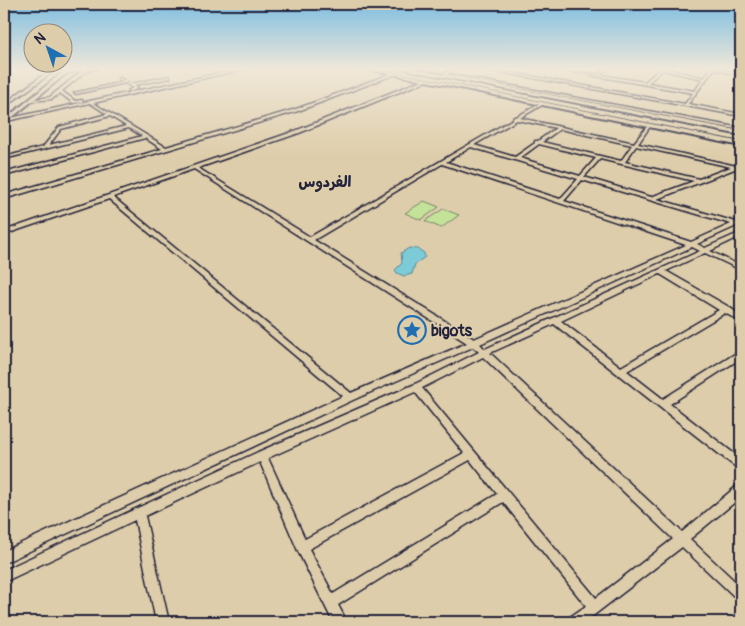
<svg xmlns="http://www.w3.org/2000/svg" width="745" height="626" viewBox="0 0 745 626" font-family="Pangolin,'Playpen Sans Arabic',sans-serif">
	<rect width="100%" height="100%" fill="#decdaa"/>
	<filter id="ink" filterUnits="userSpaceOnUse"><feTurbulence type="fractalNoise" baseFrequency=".02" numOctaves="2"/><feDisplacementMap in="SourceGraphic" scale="10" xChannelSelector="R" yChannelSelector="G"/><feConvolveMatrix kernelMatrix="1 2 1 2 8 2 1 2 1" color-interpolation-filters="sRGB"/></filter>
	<g filter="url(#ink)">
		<!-- green -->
		<g fill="#c5e299" stroke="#74826a">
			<polygon points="424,201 439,207 421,220 405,213"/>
			<polygon points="443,209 459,215 441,228 425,221"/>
		</g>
		<!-- water -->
		<polygon fill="#7bcbd7" stroke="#578799" points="409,248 418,249 424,253 425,257 415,264 412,274 404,276 397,273 395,270 402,263 401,253"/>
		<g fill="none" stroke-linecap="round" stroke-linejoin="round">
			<defs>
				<g id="minor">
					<polygon points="84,68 86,68 86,70 100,68 85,72 62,91 75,101 82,100 83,102 73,103 60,93 52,99 32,101 30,100 50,97 83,70 65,74 64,72"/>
					<path d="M243 68H250L93 103 166 147 296 109 393 73 396 74 298 111 4 199V195L162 149 145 138 4 176V173L142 136 129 128 4 159V157L43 147 59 127 107 114 90 103 7 121H6V119ZM110 116 126 126 49 145 61 129Z"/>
					<polygon points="453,68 457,68 447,74 741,128 741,130 442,74"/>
					<path d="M477 68H485L685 104 693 93 550 68H558L597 75 605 68H608L600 75 645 82 659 69 658 68H664L704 78 711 68H717L741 74V76L714 69 688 104 741 114V116ZM662 70 703 79 695 91 648 83Z"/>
					<polygon points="169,76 170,78 134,85 138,88 130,92 129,90 133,88 125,83 76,94 74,93 123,82 118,79 120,78 131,84"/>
					<path d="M425 79 426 81 299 133 198 168 310 237 513 119 514 117H516L541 103 542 105 520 118 634 143 649 124 651 125 638 144 741 167V169L737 168 657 199 736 222 741 220V224L697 244 705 248 741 232V236L710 251 741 266V270L705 253 666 271 729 307 741 316V322L725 313 627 371 663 399 738 352 741 351V358L670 404 741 459V470L737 468 554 324 490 353 682 532 737 486 741 485V497L690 539 741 587V601L737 599 682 547 585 622H569L570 617 586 606 503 502 338 605 347 622H333L298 551 260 462 145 516 169 622H156L135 520 4 582V570L258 452 413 385 479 352 473 347 353 400 4 563V551L343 396 109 199 6 234 4 235V231L295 131ZM517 120 556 128 538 141H535V143L515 157 474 145ZM560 129 632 145 621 161 542 142ZM539 144 596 158 580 176 520 158ZM636 146 731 167 699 179 625 162ZM471 147 578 179 560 199 446 162ZM600 159 694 181 651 197 584 177ZM442 164 686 245 474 339 314 240ZM194 169 467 343 351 393 113 197ZM582 180 731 224 691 242 564 201ZM692 247 700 251 485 349 480 344ZM660 274 719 310 621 367 561 321ZM483 357 673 539 596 598 422 388ZM415 392 464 453 305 539 268 458ZM470 460 497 494 333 594 309 549Z"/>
				</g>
				<g id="tertiary">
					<polygon points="53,68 58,68 4,107 4,104"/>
					<polygon points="68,68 73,68 4,124 4,120"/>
					<polygon points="411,68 416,68 411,71 409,70"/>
				</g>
				<g id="secondary">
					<polygon points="363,68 373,68 741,142 741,146"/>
					<polygon points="414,69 741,131 741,135 412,71"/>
				</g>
				<polygon id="motorway" points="376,68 389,68 741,137 741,141"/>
			</defs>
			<!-- minor casing -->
			<use href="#minor" stroke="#22223b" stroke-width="3"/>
			<!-- tertiary casing -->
			<use href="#tertiary" stroke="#22223b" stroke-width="4"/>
			<!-- secondary casing -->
			<use href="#secondary" stroke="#22223b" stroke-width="4"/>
			<!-- motorway casing -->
			<use href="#motorway" stroke="#22223b" stroke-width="4"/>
			<!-- minor -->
			<use href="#minor" fill="#decdaa" fill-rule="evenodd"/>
			<!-- tertiary -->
			<use href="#tertiary" fill="#decdaa" fill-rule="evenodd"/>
			<!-- secondary -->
			<use href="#secondary" fill="#decdaa" fill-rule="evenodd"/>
			<!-- motorway -->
			<use href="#motorway" fill="#decdaa" fill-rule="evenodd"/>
		</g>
	</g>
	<!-- sky -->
	<linearGradient id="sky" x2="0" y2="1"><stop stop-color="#7cbde1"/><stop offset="0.44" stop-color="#f0e8d9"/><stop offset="1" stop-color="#f0e8d9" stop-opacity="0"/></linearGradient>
	<rect width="745" height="156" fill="url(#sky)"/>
	<!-- icons -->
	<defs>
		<symbol id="sight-ring" viewBox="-11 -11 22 22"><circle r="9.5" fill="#decdaa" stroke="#1f6fb2" stroke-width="1.5"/><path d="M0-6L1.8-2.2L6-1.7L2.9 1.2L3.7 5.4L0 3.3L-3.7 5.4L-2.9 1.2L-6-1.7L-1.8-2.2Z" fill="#1f6fb2"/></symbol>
	</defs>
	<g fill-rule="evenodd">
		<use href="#sight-ring" x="396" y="314" width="32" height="32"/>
	</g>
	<g text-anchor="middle" stroke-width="4.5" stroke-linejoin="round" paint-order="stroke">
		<!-- far-neighbourhood labels -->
		<g font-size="15" font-weight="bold" fill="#22223b" stroke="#decdaa">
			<text x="325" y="187">الفردوس</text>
		</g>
		<!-- poi labels -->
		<g font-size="16" font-weight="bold" fill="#22223b" stroke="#decdaa" text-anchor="start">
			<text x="431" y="336">bigots</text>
		</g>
	</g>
	<!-- margin -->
	<rect width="745" height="626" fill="none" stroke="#decdaa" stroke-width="20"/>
	<rect x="10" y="10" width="725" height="606" fill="none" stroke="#22223b" stroke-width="2" filter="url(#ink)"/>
	<!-- north arrow -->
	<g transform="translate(48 48) rotate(320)"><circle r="24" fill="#decdaa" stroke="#93897e"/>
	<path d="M0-4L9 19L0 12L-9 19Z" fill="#1f6fb2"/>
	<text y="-8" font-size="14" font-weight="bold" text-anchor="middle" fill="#22223b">N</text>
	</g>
</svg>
